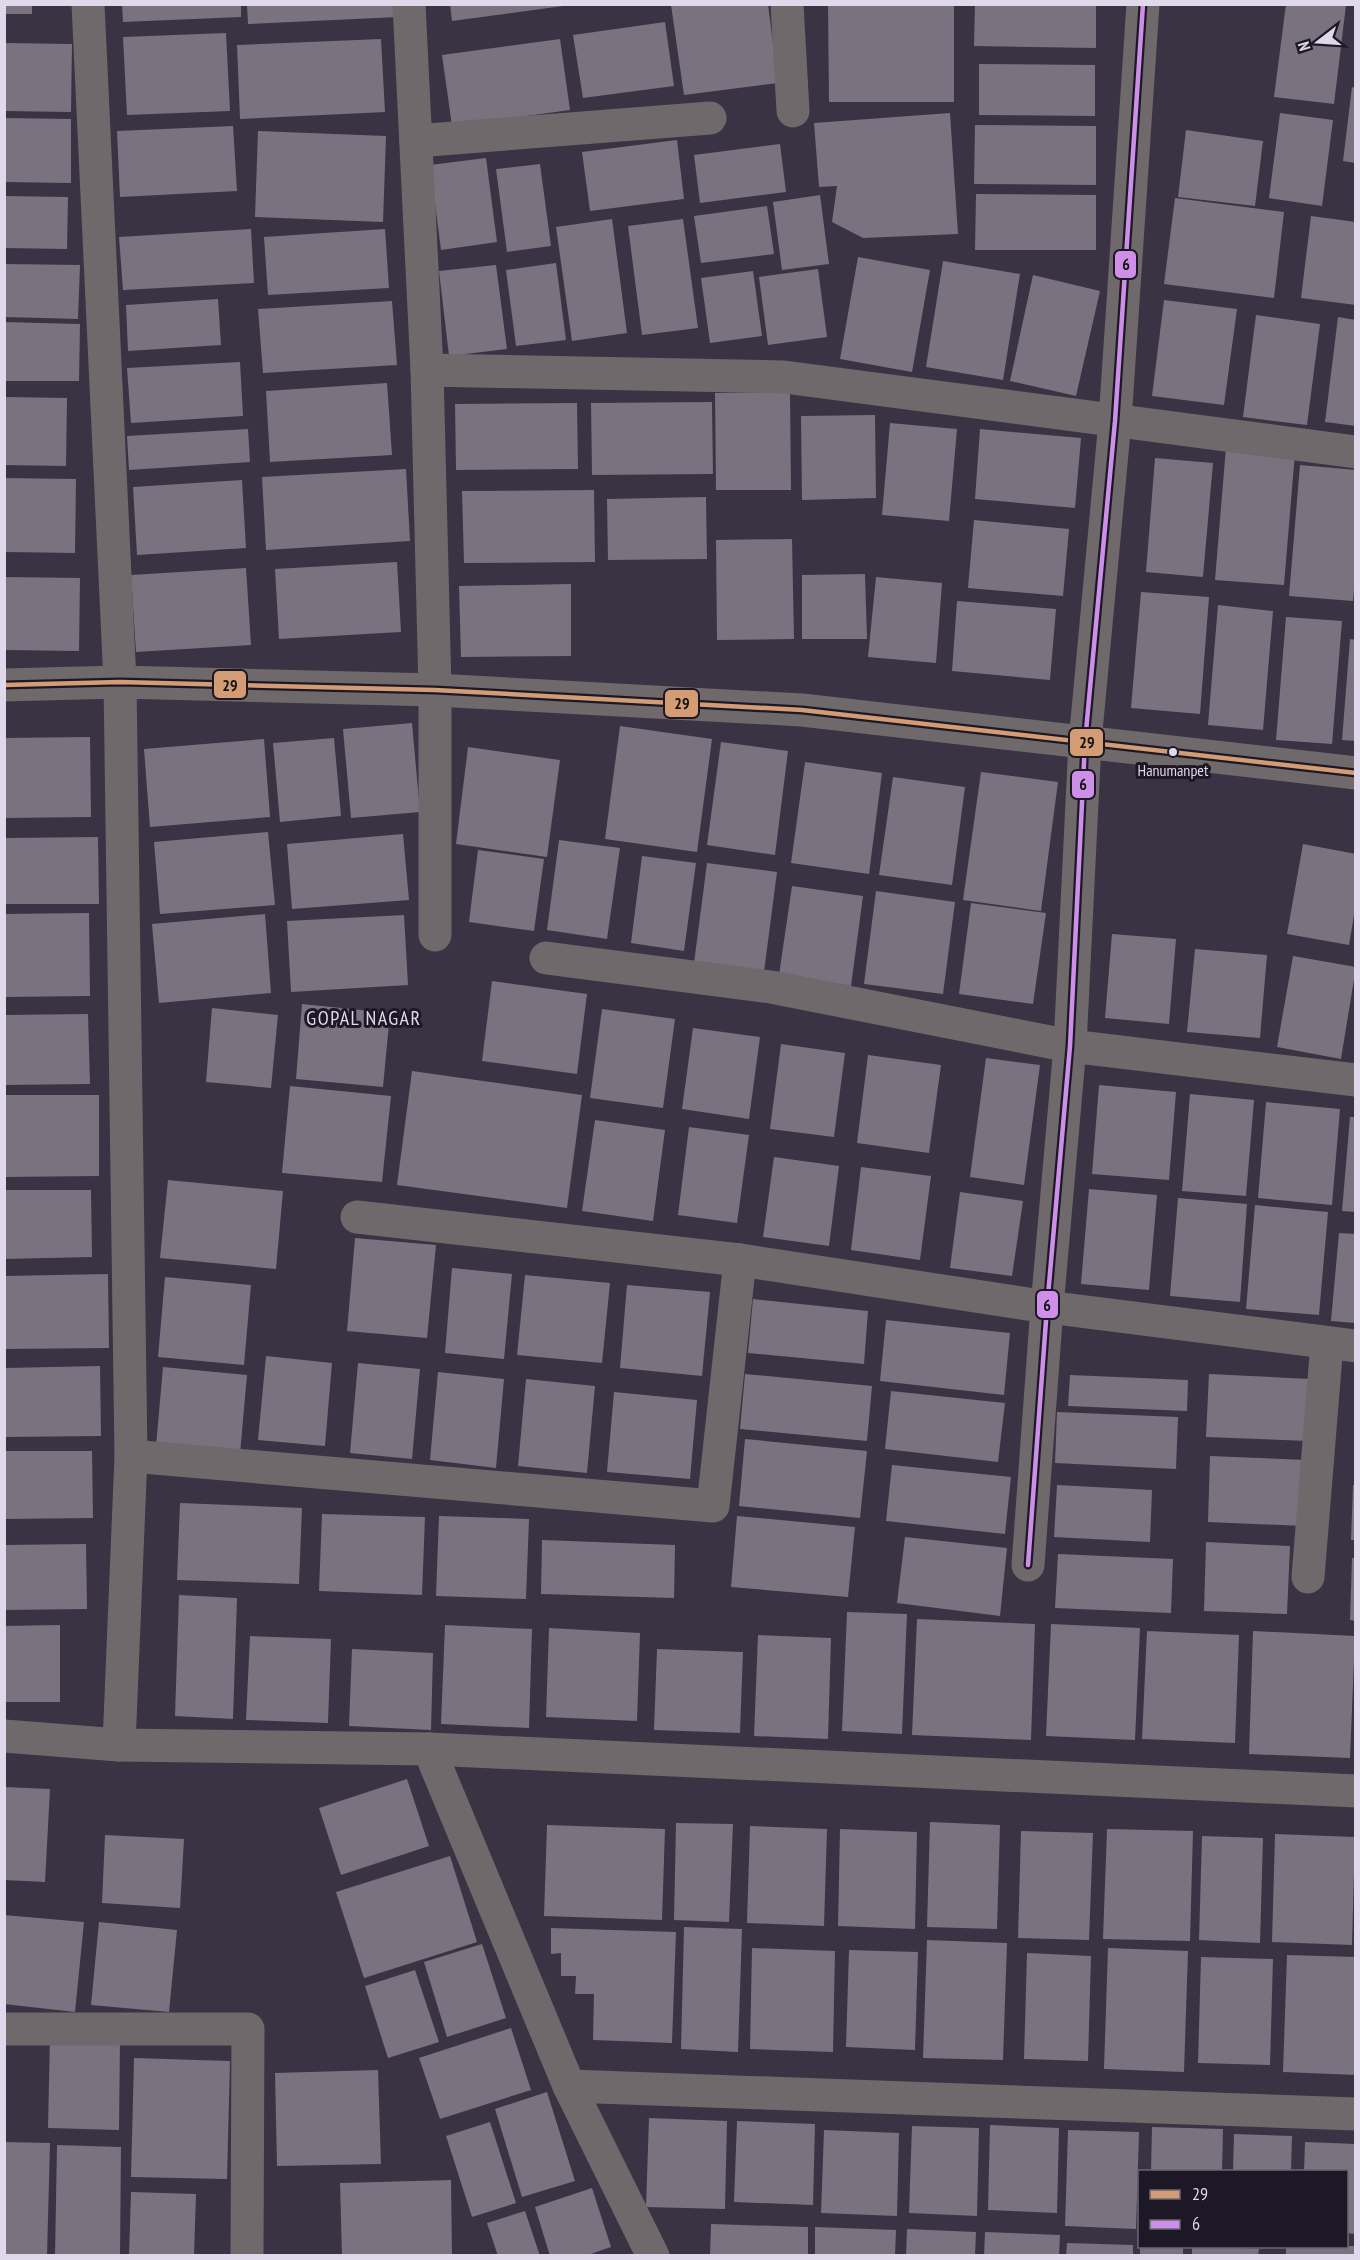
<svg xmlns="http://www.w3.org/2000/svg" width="1360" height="2260" viewBox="0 0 1360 2260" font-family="'PT Sans Narrow',sans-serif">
	<rect width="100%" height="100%" fill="#393343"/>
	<!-- building -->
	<g fill="#7a727e">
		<rect x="4" y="4" width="28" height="10"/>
		<polygon points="122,4 241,4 241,17 123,22"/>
		<polygon points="450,4 563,4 563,6 452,21"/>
		<polygon points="768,4 778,83 684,95 671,5"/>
		<polygon points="828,4 954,4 954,102 829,102"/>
		<polygon points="975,4 1096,4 1096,48 974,46"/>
		<polygon points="1286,4 1346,5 1334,104 1274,97"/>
		<polygon points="247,5 397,5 398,17 248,24"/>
		<polygon points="665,22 674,86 583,98 573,35"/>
		<polygon points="226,33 230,111 127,115 123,37"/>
		<polygon points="381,39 385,112 240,119 237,45"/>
		<polygon points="560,39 570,110 452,126 442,55"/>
		<polygon points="4,43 72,44 71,112 4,111"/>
		<polygon points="979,64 1095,65 1095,116 979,115"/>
		<polygon points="1352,87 1356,88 1356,163 1343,161"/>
		<polygon points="950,113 958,234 863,238 832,222 837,186 819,187 814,123"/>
		<polygon points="1280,113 1333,120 1322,206 1269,198"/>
		<polygon points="4,118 71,119 71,183 4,182"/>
		<polygon points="975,125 1096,126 1096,185 974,184"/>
		<polygon points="233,126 237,191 120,197 117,131"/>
		<polygon points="1186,130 1263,141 1255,206 1178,197"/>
		<polygon points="258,131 386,136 383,222 255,217"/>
		<polygon points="677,140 684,199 590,211 582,152"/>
		<polygon points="780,144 786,192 700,203 694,155"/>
		<polygon points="486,158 497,242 441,250 430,165"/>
		<polygon points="540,164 551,246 507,252 496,169"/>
		<polygon points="976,194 1096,195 1096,250 975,250"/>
		<polygon points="820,195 829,264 782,270 773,202"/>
		<polygon points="4,196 68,197 67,249 4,248"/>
		<polygon points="1175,198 1284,212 1274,298 1164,284"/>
		<polygon points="767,206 774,254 701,263 694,216"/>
		<polygon points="1311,216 1356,222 1356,305 1301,298"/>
		<polygon points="612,219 627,333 572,341 556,227"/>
		<polygon points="683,219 698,328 642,335 628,226"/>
		<polygon points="251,229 254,283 123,290 119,237"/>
		<polygon points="385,229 389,288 268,295 264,237"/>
		<polygon points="858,257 930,270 912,372 840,359"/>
		<polygon points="943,261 1020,274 1003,380 926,367"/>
		<polygon points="556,263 566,340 516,346 506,270"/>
		<polygon points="4,264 80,265 78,319 4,317"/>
		<polygon points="496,265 507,349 449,356 439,271"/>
		<polygon points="818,269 827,337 768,345 759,277"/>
		<polygon points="753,271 762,336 710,343 701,278"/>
		<polygon points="1033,275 1100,291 1076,396 1010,381"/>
		<polygon points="218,299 221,345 128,351 126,305"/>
		<polygon points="1164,300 1237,309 1224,405 1152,396"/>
		<polygon points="392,301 397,365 263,373 258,309"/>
		<polygon points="1256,315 1320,324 1307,425 1243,417"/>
		<polygon points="1338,317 1356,320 1356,426 1325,422"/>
		<polygon points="4,322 80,324 79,381 4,381"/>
		<polygon points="240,362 243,416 131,423 127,368"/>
		<polygon points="387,383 392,455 270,462 266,391"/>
		<polygon points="790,392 791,490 716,490 715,393"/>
		<polygon points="4,397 67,398 66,466 4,465"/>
		<polygon points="712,402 713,474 592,475 591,403"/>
		<polygon points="577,403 578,469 456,470 455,404"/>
		<polygon points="875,415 876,498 802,500 801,416"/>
		<polygon points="890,423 957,429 949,521 882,515"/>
		<polygon points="248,429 250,462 129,470 127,436"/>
		<polygon points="980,429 1081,438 1075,508 975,499"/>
		<polygon points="1226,447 1295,453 1284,585 1215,580"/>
		<polygon points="1155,458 1213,463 1203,577 1146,572"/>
		<polygon points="1300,465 1356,470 1356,568 1353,601 1289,596"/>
		<polygon points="406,469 410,541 266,550 262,477"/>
		<polygon points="4,478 76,479 75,553 4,552"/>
		<polygon points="242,480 246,548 137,555 133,487"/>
		<polygon points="594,490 595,562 464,563 462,491"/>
		<polygon points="706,497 707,559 608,560 607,499"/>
		<polygon points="974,520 1069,529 1063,596 968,588"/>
		<polygon points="792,539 794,639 717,640 716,540"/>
		<polygon points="397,562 401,632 279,639 275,569"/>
		<polygon points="246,568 251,645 136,652 131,575"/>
		<polygon points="865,574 867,639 802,639 802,575"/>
		<polygon points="4,577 80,578 79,651 4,650"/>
		<polygon points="876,577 942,583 936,663 868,657"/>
		<polygon points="571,584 571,656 461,657 459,586"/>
		<polygon points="1141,592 1209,597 1200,714 1131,708"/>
		<polygon points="957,601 1056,609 1050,680 952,671"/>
		<polygon points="1218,605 1273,611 1263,730 1208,725"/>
		<polygon points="1286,617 1342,621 1332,744 1276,740"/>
		<polygon points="1350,639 1356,640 1356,741 1342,740"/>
		<polygon points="412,723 420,812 351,818 343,729"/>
		<polygon points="620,726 712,739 697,852 605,839"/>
		<polygon points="90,737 91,817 4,818 4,738"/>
		<polygon points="334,738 341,816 280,822 273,743"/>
		<polygon points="264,739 270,817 150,827 144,749"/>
		<polygon points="721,742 788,751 775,855 707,845"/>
		<polygon points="468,747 560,760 547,857 456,844"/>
		<polygon points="805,762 882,773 869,874 791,863"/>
		<polygon points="981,772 1058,782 1041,911 963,900"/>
		<polygon points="893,777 965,787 952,885 879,875"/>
		<polygon points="268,832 275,905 160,914 154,842"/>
		<polygon points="403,834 409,900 292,909 287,844"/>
		<polygon points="98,837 99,904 4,904 4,838"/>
		<polygon points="559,840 620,848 607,939 547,930"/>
		<polygon points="1303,844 1356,854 1356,903 1349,945 1287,934"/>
		<polygon points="478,850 544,859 534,931 469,922"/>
		<polygon points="642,856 696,863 684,951 631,943"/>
		<polygon points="707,863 777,872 764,972 694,963"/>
		<polygon points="792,886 863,896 851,986 779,975"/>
		<polygon points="876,891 955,902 943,994 864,984"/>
		<polygon points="971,903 1046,913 1033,1004 959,994"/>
		<polygon points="89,913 90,996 4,997 4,914"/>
		<polygon points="265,914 271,993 159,1003 152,924"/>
		<polygon points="404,915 408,985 291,992 287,921"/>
		<polygon points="1112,934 1176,939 1169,1024 1105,1018"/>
		<polygon points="1195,949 1267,955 1260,1038 1187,1032"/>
		<polygon points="1293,956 1356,967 1341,1059 1277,1047"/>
		<polygon points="492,981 587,994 577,1074 482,1061"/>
		<polygon points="302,1004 390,1013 383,1087 296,1079"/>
		<polygon points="212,1008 278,1015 271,1088 206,1082"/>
		<polygon points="602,1009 675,1019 663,1108 590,1098"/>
		<polygon points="88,1014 90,1084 4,1085 4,1015"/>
		<polygon points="693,1028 760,1037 749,1119 682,1109"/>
		<polygon points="781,1044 845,1053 834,1137 770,1129"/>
		<polygon points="868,1055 941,1065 929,1153 857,1143"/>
		<polygon points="986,1058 1040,1065 1024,1185 970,1177"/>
		<polygon points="412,1071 582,1095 567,1208 397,1185"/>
		<polygon points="1099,1085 1176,1092 1169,1180 1092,1174"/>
		<polygon points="290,1086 391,1096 382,1182 282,1173"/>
		<polygon points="1190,1094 1254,1100 1246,1196 1182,1191"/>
		<polygon points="4,1095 99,1095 99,1176 4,1177"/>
		<polygon points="1266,1102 1340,1109 1332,1205 1258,1198"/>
		<polygon points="1350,1117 1356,1117 1356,1212 1342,1211"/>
		<polygon points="595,1120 665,1130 653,1221 582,1211"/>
		<polygon points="689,1127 749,1135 737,1223 678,1215"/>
		<polygon points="774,1157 839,1166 829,1246 763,1237"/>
		<polygon points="861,1167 931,1176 920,1260 851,1250"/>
		<polygon points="168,1180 283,1191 276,1269 160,1258"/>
		<polygon points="1089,1189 1157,1195 1149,1290 1081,1284"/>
		<polygon points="4,1190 91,1190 92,1257 4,1259"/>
		<polygon points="960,1192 1023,1201 1012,1276 950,1268"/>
		<polygon points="1178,1198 1247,1204 1240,1302 1170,1296"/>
		<polygon points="1255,1205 1328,1212 1319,1315 1246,1309"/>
		<polygon points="1339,1233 1356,1234 1356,1323 1331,1321"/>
		<polygon points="355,1238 436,1245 427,1338 347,1331"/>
		<polygon points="452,1268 512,1274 504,1359 445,1353"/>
		<polygon points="108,1274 109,1348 4,1349 4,1276"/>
		<polygon points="525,1275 610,1283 602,1363 517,1355"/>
		<polygon points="165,1277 251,1285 244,1365 158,1357"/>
		<polygon points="627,1285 710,1292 702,1376 620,1368"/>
		<polygon points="753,1299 868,1311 864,1364 748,1353"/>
		<polygon points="886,1320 1010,1333 1004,1395 880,1381"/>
		<polygon points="266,1356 332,1363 325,1446 258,1440"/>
		<polygon points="358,1363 420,1369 412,1459 350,1453"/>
		<polygon points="100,1366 101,1436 4,1437 4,1368"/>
		<polygon points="163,1367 247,1375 240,1454 156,1446"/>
		<polygon points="438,1372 504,1379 496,1468 430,1460"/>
		<polygon points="745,1374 872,1386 867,1441 740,1429"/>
		<polygon points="1209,1374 1310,1379 1308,1441 1206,1437"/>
		<polygon points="1070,1375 1188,1380 1187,1411 1068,1406"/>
		<polygon points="526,1379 595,1386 587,1473 518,1466"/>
		<polygon points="891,1391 1005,1403 998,1462 885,1449"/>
		<polygon points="614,1392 697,1400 690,1479 607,1472"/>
		<polygon points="1057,1412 1178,1417 1176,1469 1055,1463"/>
		<polygon points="745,1439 867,1451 860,1518 739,1506"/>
		<polygon points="4,1451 92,1451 93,1518 4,1519"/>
		<polygon points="1210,1456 1306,1460 1304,1526 1208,1522"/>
		<polygon points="892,1465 1011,1477 1005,1534 886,1521"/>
		<polygon points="1057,1485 1152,1490 1150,1542 1054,1537"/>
		<polygon points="1353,1485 1356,1485 1356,1540 1351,1540"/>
		<polygon points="180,1503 302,1508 299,1584 177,1580"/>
		<polygon points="322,1514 425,1517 422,1595 319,1591"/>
		<polygon points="439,1516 529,1519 526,1599 436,1596"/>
		<polygon points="737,1516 855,1527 848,1597 731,1587"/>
		<polygon points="905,1537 1007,1548 1000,1616 897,1603"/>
		<polygon points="542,1540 675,1545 674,1598 541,1594"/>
		<polygon points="1206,1542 1290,1546 1287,1614 1204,1611"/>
		<polygon points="86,1544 87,1609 4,1610 4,1545"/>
		<polygon points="1058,1554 1173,1559 1171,1613 1055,1608"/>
		<polygon points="1352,1558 1356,1558 1356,1621 1350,1620"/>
		<polygon points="179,1595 237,1598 233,1719 175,1716"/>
		<polygon points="847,1612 907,1614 902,1734 842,1731"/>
		<polygon points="917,1619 1035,1624 1031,1740 912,1735"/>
		<polygon points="1051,1624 1140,1628 1135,1740 1046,1736"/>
		<polygon points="60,1625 60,1702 4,1702 4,1626"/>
		<polygon points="445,1625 532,1629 529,1728 441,1724"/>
		<polygon points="549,1628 640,1633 637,1721 546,1717"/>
		<polygon points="1147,1631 1239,1635 1235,1743 1142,1739"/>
		<polygon points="1253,1631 1355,1636 1350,1758 1249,1754"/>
		<polygon points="758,1635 831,1638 828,1739 754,1736"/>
		<polygon points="250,1636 331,1639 328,1723 246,1720"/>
		<polygon points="352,1649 433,1653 431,1730 349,1726"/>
		<polygon points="657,1649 743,1652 740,1733 654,1730"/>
		<polygon points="407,1779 429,1846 341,1875 319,1808"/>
		<polygon points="4,1787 50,1789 45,1882 4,1880"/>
		<polygon points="930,1822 1000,1825 997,1929 927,1927"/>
		<polygon points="676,1823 733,1824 729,1922 674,1920"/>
		<polygon points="547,1825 665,1829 662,1920 544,1916"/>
		<polygon points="750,1826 827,1829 824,1926 747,1923"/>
		<polygon points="840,1829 917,1832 915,1929 838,1926"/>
		<polygon points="1107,1829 1193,1831 1190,1941 1103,1939"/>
		<polygon points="1021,1831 1093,1833 1089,1940 1018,1938"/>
		<polygon points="1275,1834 1355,1837 1352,1945 1272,1942"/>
		<polygon points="105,1835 184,1839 180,1908 102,1903"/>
		<polygon points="1202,1836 1263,1838 1260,1943 1199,1940"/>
		<polygon points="450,1856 477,1942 364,1978 336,1892"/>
		<polygon points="4,1915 84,1922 75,2012 4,2004"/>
		<polygon points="99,1922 177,1930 169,2012 91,2005"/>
		<polygon points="684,1927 742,1929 738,2052 681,2049"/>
		<polygon points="551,1928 676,1932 672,2043 593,2040 594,1994 575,1994 576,1976 561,1976 561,1953 551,1954"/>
		<polygon points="927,1940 1007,1943 1003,2060 923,2058"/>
		<polygon points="482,1944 506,2018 447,2037 424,1962"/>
		<polygon points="752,1948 835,1951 833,2052 750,2049"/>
		<polygon points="1108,1948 1188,1951 1184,2072 1104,2069"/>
		<polygon points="849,1950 918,1952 915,2050 846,2047"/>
		<polygon points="1027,1953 1091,1956 1088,2061 1024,2059"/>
		<polygon points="1287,1955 1356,1957 1356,2075 1283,2072"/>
		<polygon points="1201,1957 1273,1959 1270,2065 1198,2063"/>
		<polygon points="415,1970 439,2042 388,2058 365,1986"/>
		<polygon points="511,2028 531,2090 440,2119 419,2058"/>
		<polygon points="50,2037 120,2039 119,2130 48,2128"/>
		<polygon points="134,2058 230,2061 227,2179 131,2177"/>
		<polygon points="378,2070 381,2164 277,2166 275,2073"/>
		<polygon points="547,2092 575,2181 522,2197 495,2109"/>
		<polygon points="649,2118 727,2121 725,2209 646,2207"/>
		<polygon points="737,2121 815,2124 813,2205 734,2202"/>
		<polygon points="490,2122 516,2203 472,2217 446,2136"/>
		<polygon points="990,2125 1059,2128 1057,2213 988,2210"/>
		<polygon points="912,2126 979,2128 977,2216 909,2213"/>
		<polygon points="1152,2127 1223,2129 1222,2172 1151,2172"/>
		<polygon points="824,2130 899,2133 897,2216 821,2213"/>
		<polygon points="1068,2130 1139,2132 1136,2229 1065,2226"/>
		<polygon points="1234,2134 1292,2136 1291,2172 1233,2172"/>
		<polygon points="4,2142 50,2143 47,2256 4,2256"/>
		<polygon points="1305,2142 1356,2144 1356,2234 1346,2233 1346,2172 1304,2172"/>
		<polygon points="57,2145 121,2147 120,2256 55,2256"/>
		<polygon points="451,2180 452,2256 342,2256 340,2183"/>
		<polygon points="592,2188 611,2247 585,2256 550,2256 535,2207"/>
		<polygon points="131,2192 196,2194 194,2256 129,2256"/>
		<polygon points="525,2211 540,2256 498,2256 487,2223"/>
		<polygon points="711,2224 808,2227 808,2256 710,2256"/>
		<polygon points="815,2227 896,2230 895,2256 815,2256"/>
		<polygon points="907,2229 976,2232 975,2256 906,2256"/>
		<polygon points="985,2232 1060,2235 1059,2256 984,2256"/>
		<polygon points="1067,2243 1133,2245 1133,2256 1066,2256"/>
		<polygon points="1140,2246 1183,2247 1183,2256 1140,2256"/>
		<polygon points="1192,2246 1259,2249 1258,2256 1192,2256"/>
		<rect x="1286" y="2246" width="70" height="10"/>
	</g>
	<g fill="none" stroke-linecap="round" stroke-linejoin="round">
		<!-- minor -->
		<g stroke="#6f696c" stroke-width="33">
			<polyline points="88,4 120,682 131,1456 119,1745"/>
			<polyline points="409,4 427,370 435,690 435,935"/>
			<polyline points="787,4 793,111"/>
			<polyline points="416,141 710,118"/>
			<polyline points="427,370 784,377 1356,452"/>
			<polyline points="4,685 120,682 435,690 802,710 1356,773"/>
			<polyline points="546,958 771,987 1070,1046 1356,1080"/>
			<polyline points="357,1217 740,1260 1047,1307 1356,1346"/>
			<polyline points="131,1456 713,1506 740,1260"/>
			<polyline points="1028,1565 1047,1307 1070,1046 1085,742 1115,421 1143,4"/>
			<polyline points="1308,1577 1327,1343"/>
			<polyline points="4,1736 119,1745 429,1749 1356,1791"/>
			<polyline points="429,1749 569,2086 653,2256"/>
			<polyline points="4,2029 248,2029 247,2256"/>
			<polyline points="569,2086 1356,2114"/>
		</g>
		<defs>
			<polyline id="bus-1" points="4,685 120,682 435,690 802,710 1356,773"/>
			<polyline id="bus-2" points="1028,1565 1047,1307 1070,1046 1085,742 1115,421 1143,4"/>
		</defs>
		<!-- bus-1 casing -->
		<use href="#bus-1" stroke="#1d1825" stroke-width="9"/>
		<!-- bus-2 casing -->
		<use href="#bus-2" stroke="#1d1825" stroke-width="9"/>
		<!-- bus-1 -->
		<use href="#bus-1" stroke="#d39c74" stroke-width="4.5"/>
		<!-- bus-2 -->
		<use href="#bus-2" stroke="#ce8fe9" stroke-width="4.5"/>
	</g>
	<!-- markers -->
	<circle fill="#dfd9eb" stroke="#1d1825" stroke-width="2" cx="1173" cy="752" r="5"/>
	<g text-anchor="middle" stroke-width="6" stroke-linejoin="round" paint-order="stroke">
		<!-- bus labels -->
		<g font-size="16" fill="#dfd9eb" stroke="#1d1825">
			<text x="1173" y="776">Hanumanpet</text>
		</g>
		<!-- neighbourhood labels -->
		<g font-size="20" letter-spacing="1.5" fill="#dfd9eb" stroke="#1d1825">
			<text x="364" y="1025">GOPAL NAGAR</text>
		</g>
	</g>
	<g stroke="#1d1825" stroke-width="2">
		<rect x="1114" y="250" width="23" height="29" rx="6" fill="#ce8fe9"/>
		<rect x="213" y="670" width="34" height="29" rx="6" fill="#d39c74"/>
		<rect x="664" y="689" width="35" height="29" rx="6" fill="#d39c74"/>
		<rect x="1069" y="728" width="35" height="29" rx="6" fill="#d39c74"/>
		<rect x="1071" y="770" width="24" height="29" rx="6" fill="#ce8fe9"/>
		<rect x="1036" y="1290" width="23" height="29" rx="6" fill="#ce8fe9"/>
	</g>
	<g font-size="16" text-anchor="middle" font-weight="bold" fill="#111">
		<text x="1126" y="270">6</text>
		<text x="230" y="691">29</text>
		<text x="682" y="709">29</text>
		<text x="1087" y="748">29</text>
		<text x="1083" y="790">6</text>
		<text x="1047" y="1311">6</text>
	</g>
	<!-- border -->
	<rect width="1360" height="2260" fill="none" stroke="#dfd9eb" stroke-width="12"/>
	<!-- legend -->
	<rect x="1138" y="2170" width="210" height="78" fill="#1d1825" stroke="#6b6574" stroke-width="1.5"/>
	<rect x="1150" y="2190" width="30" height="9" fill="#d39c74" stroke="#6b6574" stroke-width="1.5"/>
	<text x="1192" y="2200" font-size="18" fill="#dfd9eb">29</text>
	<rect x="1150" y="2220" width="30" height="9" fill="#ce8fe9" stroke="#6b6574" stroke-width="1.5"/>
	<text x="1192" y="2230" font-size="18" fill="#dfd9eb">6</text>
	<!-- north arrow -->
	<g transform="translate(1318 42) rotate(253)" stroke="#1d1825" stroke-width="4.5" paint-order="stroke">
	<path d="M0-4.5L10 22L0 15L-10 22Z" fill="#dfd9eb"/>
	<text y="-9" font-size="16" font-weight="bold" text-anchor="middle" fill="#dfd9eb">N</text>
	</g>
</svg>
